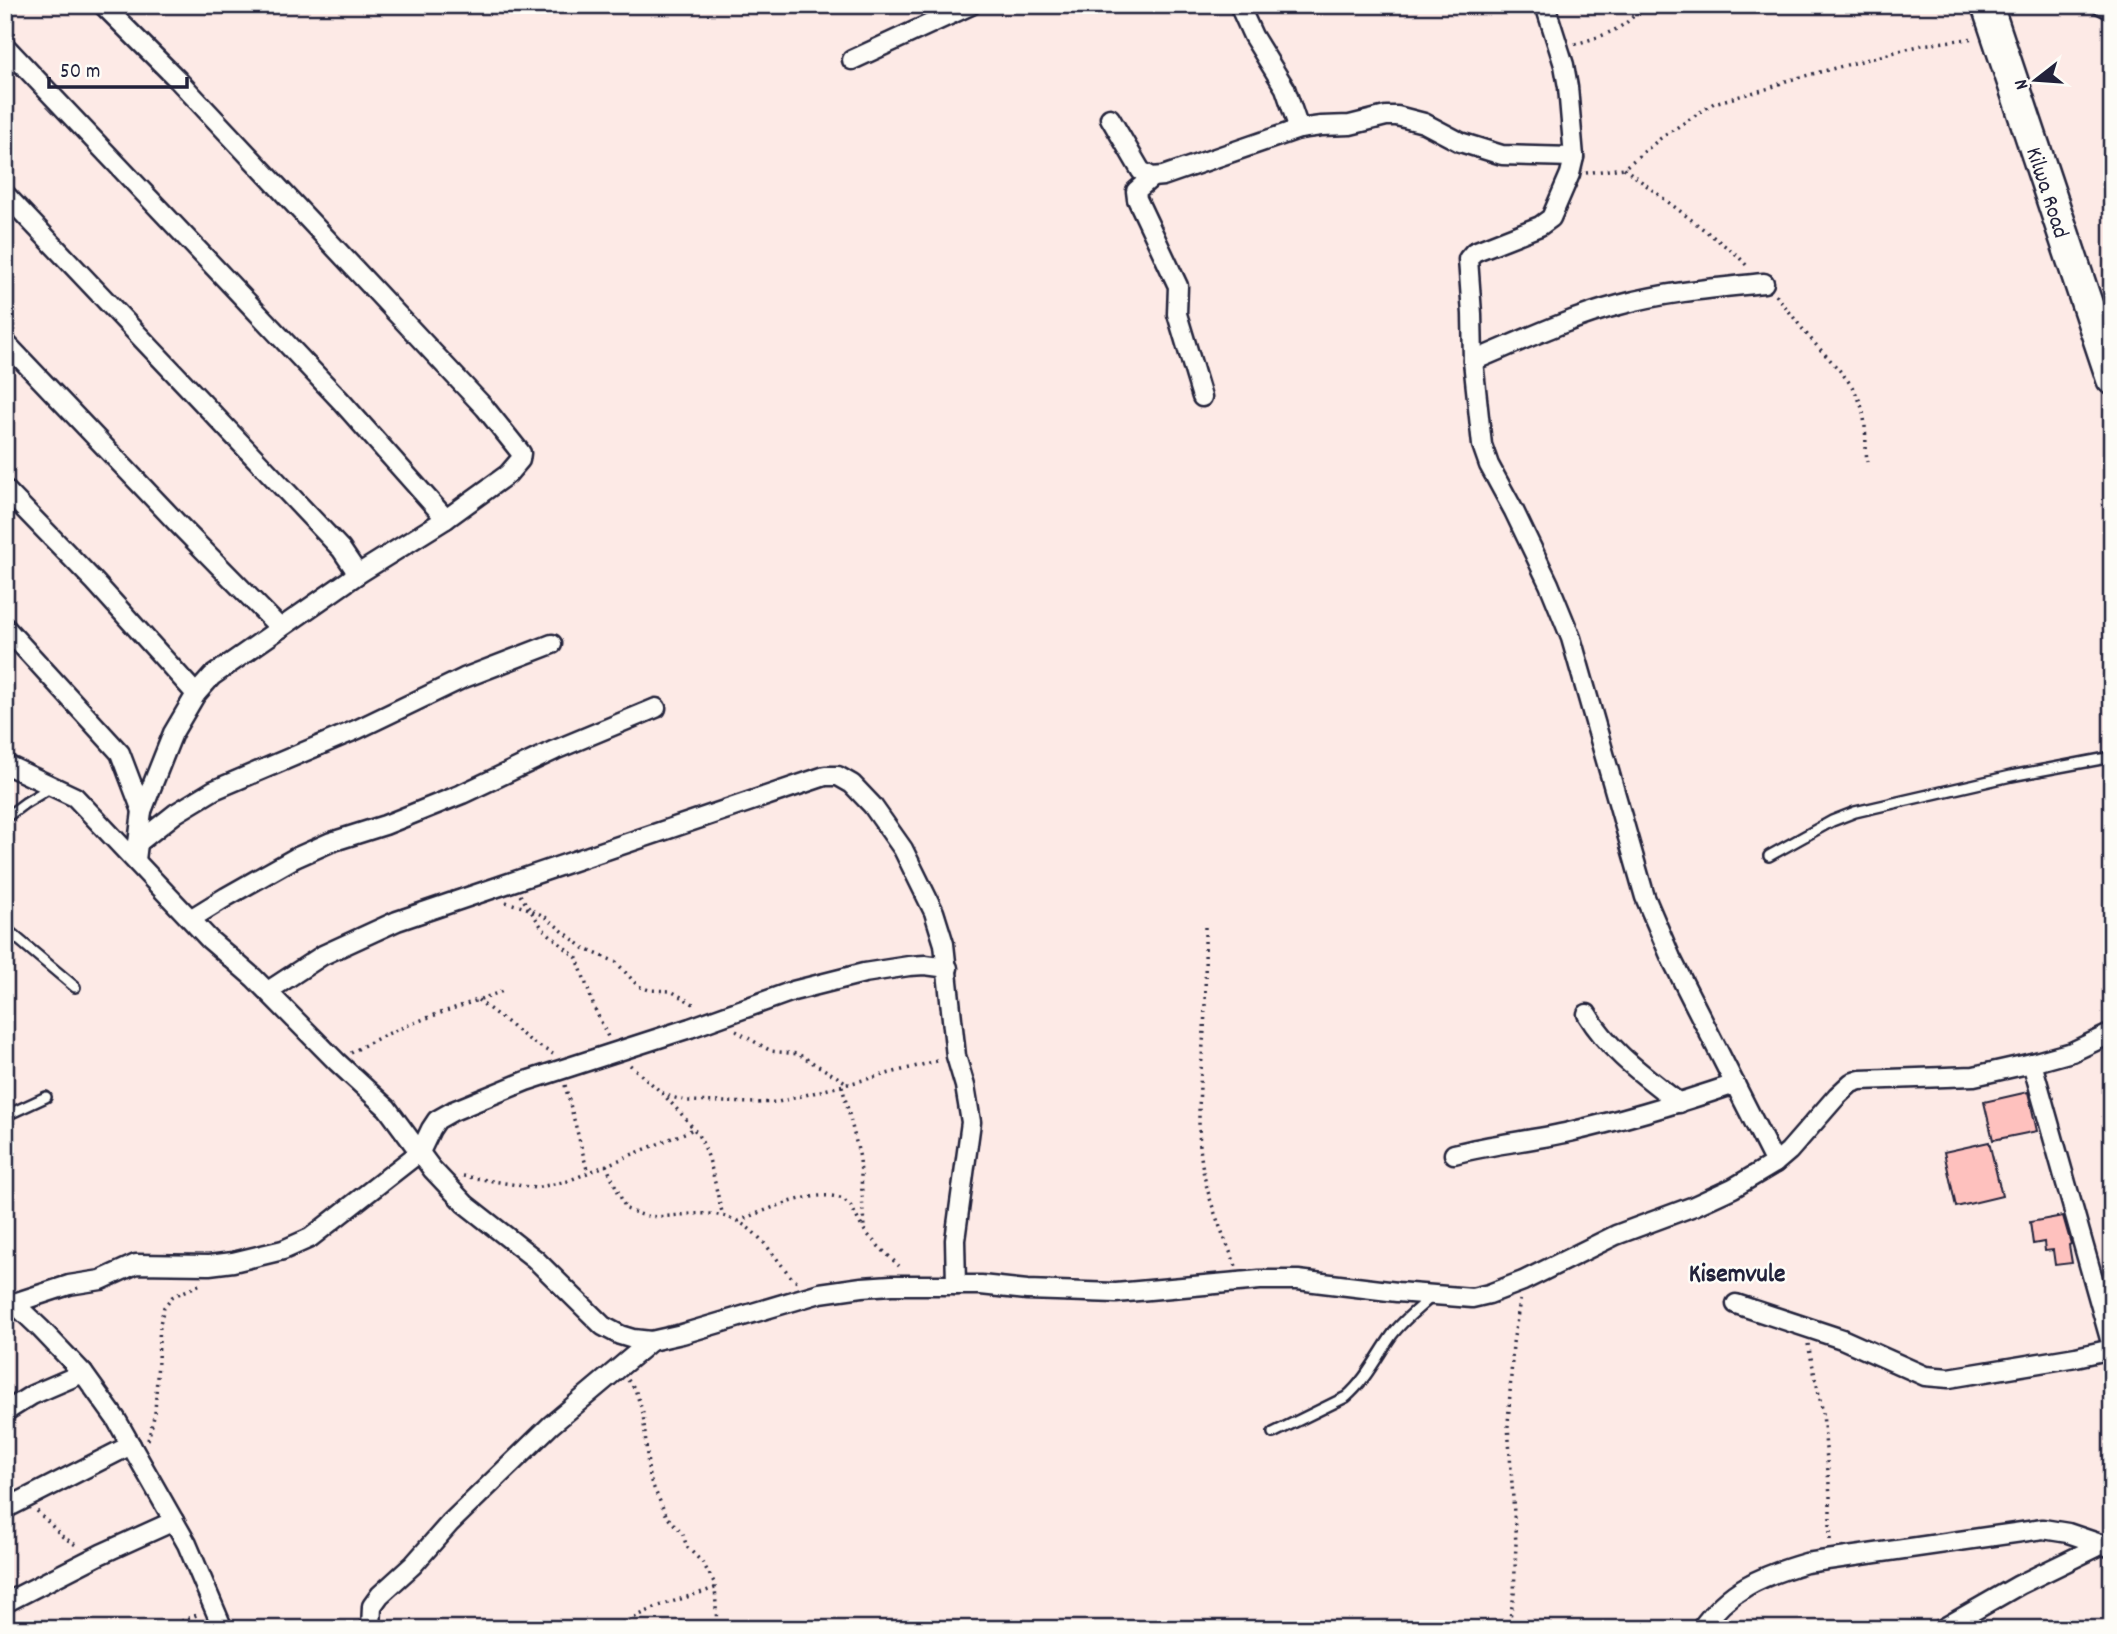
<svg xmlns="http://www.w3.org/2000/svg" width="2117" height="1634" viewBox="0 0 2117 1634" font-family="Dekko,sans-serif">
	<rect width="100%" height="100%" fill="#fdeae6"/>
	<filter id="ink" filterUnits="userSpaceOnUse"><feTurbulence type="fractalNoise" baseFrequency=".0143" numOctaves="2"/><feDisplacementMap in="SourceGraphic" scale="14" xChannelSelector="R" yChannelSelector="G"/><feConvolveMatrix kernelMatrix="1 2 1 2 8 2 1 2 1" color-interpolation-filters="sRGB"/></filter>
	<g filter="url(#ink)">
		<!-- building -->
		<g fill="#fec1be" stroke="#22223b" stroke-width="2">
			<polygon points="2028,1092 2037,1131 1993,1140 1984,1102"/>
			<polygon points="1989,1142 2002,1196 1956,1207 1944,1152"/>
			<polygon points="2063,1216 2071,1244 2069,1245 2072,1263 2055,1265 2053,1250 2045,1251 2044,1242 2033,1244 2030,1222"/>
		</g>
		<g fill="none" stroke-linecap="round" stroke-linejoin="round">
			<defs>
				<g id="service">
					<polyline points="5,818 25,803 53,786"/>
					<polyline points="1769,856 1832,821 1855,812 2011,776 2112,757"/>
					<polyline points="5,928 75,987"/>
					<polyline points="5,1116 46,1097"/>
					<path d="M1273 1433 1346 1397C1366 1380 1377 1356 1392 1335 1403 1320 1419 1308 1432 1296"/>
				</g>
				<g id="minor">
					<polyline points="103,5 178,80 485,408 521,453 520,460 508,474 446,519 358,574 212,676 196,694 173,733 142,811 136,860"/>
					<polyline points="1239,5 1253,36 1285,88 1299,129"/>
					<polyline points="1545,5 1564,65 1568,87 1574,157 1570,174 1551,218 1540,226 1474,252 1468,259 1472,314 1473,361 1482,445 1489,465 1514,511 1549,584 1571,638 1645,897 1671,958 1775,1163"/>
					<polyline points="2102,5 2112,10"/>
					<polyline points="5,46 341,401 446,519"/>
					<polyline points="852,60 971,5"/>
					<polyline points="1110,118 1141,171 1152,177 1163,176 1299,129 1321,126 1350,125 1386,116 1397,116 1424,123 1460,142 1502,155 1574,157"/>
					<polyline points="1152,177 1136,191 1137,199 1178,286 1177,314 1202,397"/>
					<polyline points="5,194 341,549 358,574"/>
					<polyline points="5,342 179,525 280,628"/>
					<path d="M1473 361C1521 341 1569 318 1619 305 1666 292 1715 288 1764 283"/>
					<polyline points="5,489 95,582 196,694"/>
					<polyline points="5,627 120,753 142,811"/>
					<polyline points="5,764 75,797 210,940 254,978 337,1062 387,1108 432,1169 465,1204 535,1259 603,1326 620,1335 633,1339 651,1341 682,1334 820,1293 862,1287 892,1285 981,1285 1027,1290 1116,1293 1260,1280 1298,1280 1397,1292 1472,1298 1489,1294 1523,1281 1616,1235 1694,1206 1733,1188 1775,1163 1789,1151 1837,1096 1851,1083 1860,1080 1974,1076 2032,1063 2072,1052 2112,1033"/>
					<polyline points="138,843 176,813 214,790 358,729 464,678 552,644"/>
					<polyline points="192,918 226,897 295,858 331,842 385,825 462,794 555,750 656,708"/>
					<polyline points="268,991 323,955 397,921 825,776 838,776 852,784 872,805 903,849 934,912 944,944 956,1056 965,1086 971,1122 955,1240 956,1285"/>
					<path d="M1587 1014C1610 1052 1645 1076 1679 1103"/>
					<polyline points="2032,1063 2112,1346"/>
					<path d="M1454 1154C1491 1144 1528 1141 1565 1133 1623 1120 1679 1103 1735 1084"/>
					<polyline points="1736,1304 1842,1339 1925,1376 1949,1378 2076,1357 2112,1349"/>
					<polyline points="8,1305 69,1285 101,1280 136,1264 209,1265 233,1262 283,1250 310,1238 420,1152 431,1129 437,1120 453,1111 526,1081 690,1028 793,991 864,973 909,966 925,965 948,968"/>
					<polyline points="5,1306 12,1305 19,1308 40,1328 83,1373 116,1419 187,1544 223,1629"/>
					<polyline points="5,1412 32,1395 83,1373"/>
					<polyline points="5,1509 131,1445"/>
					<polyline points="5,1603 101,1554 174,1521"/>
					<polyline points="371,1629 372,1606 380,1595 413,1565 450,1523 551,1425 651,1341"/>
					<path d="M1701 1629C1729 1589 1761 1576 1806 1563L2043 1529 2068 1533 2112 1548"/>
					<polyline points="1942,1629 2019,1585 2101,1545"/>
				</g>
				<polyline id="trunk" points="1987,5 2112,379"/>
			</defs>
			<!-- service casing -->
			<use href="#service" stroke="#22223b" stroke-width="14"/>
			<!-- minor casing -->
			<use href="#minor" stroke="#22223b" stroke-width="23"/>
			<!-- trunk casing -->
			<use href="#trunk" stroke="#22223b" stroke-width="35"/>
			<!-- path -->
			<g stroke="#22223b" stroke-width="3.5" stroke-dasharray="2 5" stroke-linecap="butt">
				<path d="M1575 44C1600 37 1628 29 1642 5"/>
				<polyline points="1624,168 1737,255 1748,267"/>
				<polyline points="1586,173 1624,168 1661,138 1714,103 1770,88 1786,81 1922,45 1975,38"/>
				<path d="M1776 295C1788 309 1798 324 1810 338 1827 358 1850 377 1860 402 1867 420 1865 443 1867 462"/>
				<polyline points="520,895 543,929 577,958 594,1007 608,1037"/>
				<polyline points="506,902 529,909 544,916 585,949 616,962 638,986 649,990 671,991 697,1006"/>
				<path d="M1205 927C1205 961 1206 996 1204 1030 1201 1074 1195 1125 1203 1170 1209 1203 1223 1235 1236 1266"/>
				<polyline points="478,1000 532,1042 553,1054"/>
				<polyline points="736,1031 771,1051 798,1054 849,1084"/>
				<path d="M351 1053C395 1026 454 1009 503 991"/>
				<polyline points="630,1065 661,1092 671,1097 687,1101 756,1103 778,1102 941,1060"/>
				<polyline points="565,1085 588,1173"/>
				<polyline points="842,1086 860,1158 864,1228"/>
				<path d="M662 1093C677 1110 695 1126 704 1146 713 1166 716 1193 723 1215"/>
				<path d="M606 1165 626 1209C633 1211 640 1215 647 1216 660 1218 677 1215 691 1214 746 1210 760 1238 791 1277L797 1281"/>
				<polyline points="463,1176 535,1188 568,1181 694,1129"/>
				<path d="M738 1221C762 1212 827 1182 848 1203 855 1210 858 1223 865 1231 875 1244 888 1255 899 1266"/>
				<polyline points="1808,1344 1823,1413 1830,1496 1830,1541"/>
				<polyline points="628,1380 635,1389 643,1413 649,1477 667,1517 682,1532 687,1547 703,1563 715,1584 717,1629"/>
				<polyline points="148,1440 155,1413 160,1324 164,1307 172,1297 203,1283"/>
				<polyline points="5,1480 12,1486"/>
				<polyline points="37,1511 63,1537 79,1547"/>
				<polyline points="162,1629 199,1614"/>
				<polyline points="609,1629 659,1606 715,1588"/>
				<polyline points="1508,1629 1514,1595 1516,1543 1508,1425 1513,1343 1520,1300"/>
			</g>
			<!-- service -->
			<use href="#service" stroke="#fdfcf7" stroke-width="9"/>
			<!-- minor -->
			<use href="#minor" stroke="#fdfcf7" stroke-width="18"/>
			<!-- trunk -->
			<use href="#trunk" stroke="#fdfcf7" stroke-width="30"/>
		</g>
	</g>
	<g text-anchor="middle" stroke-width="5" stroke-linejoin="round" paint-order="stroke">
		<!-- street labels -->
		<g font-size="23" fill="#22223b" stroke="#fdfcf7">
			<text transform="translate(2049 192) rotate(72)" y="8">Kilwa Road</text>
		</g>
		<!-- quarter labels -->
		<g font-size="26" font-weight="bold" fill="#22223b" stroke="#fdfcf7">
			<text x="1737" y="1281">Kisemvule</text>
		</g>
	</g>
	<!-- margin -->
	<rect width="2117" height="1634" fill="none" stroke="#fdfcf7" stroke-width="28"/>
	<rect x="14" y="14" width="2089" height="1606" fill="none" stroke="#22223b" stroke-width="2.5" filter="url(#ink)"/>
	<!-- north arrow -->
	<g transform="translate(2036 80) rotate(253)" stroke="#fdfcf7" stroke-width="5" paint-order="stroke">
	<path d="M0-5L12 26L0 18L-12 26Z" fill="#22223b"/>
	<text y="-10" font-size="19" font-weight="bold" text-anchor="middle" fill="#22223b">N</text>
	</g>
	<!-- scale -->
	<path d="M49 77v10h138v-10" fill="none" stroke="#22223b" stroke-width="3.5"/>
	<text x="60" y="77" font-size="21" fill="#22223b" stroke="#fdfcf7" stroke-width="5" paint-order="stroke">50 m</text>
</svg>
